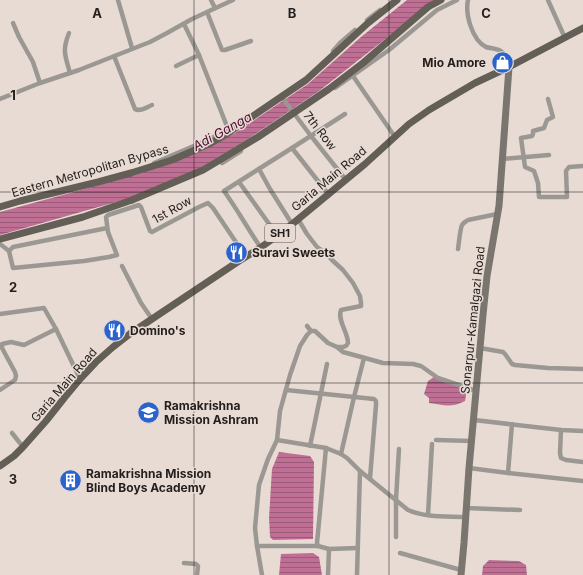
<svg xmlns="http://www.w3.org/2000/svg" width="583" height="575" viewBox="0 0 583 575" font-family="Inter,sans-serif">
	<defs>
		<pattern id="water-rules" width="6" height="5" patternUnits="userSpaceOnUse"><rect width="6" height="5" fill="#bf6f94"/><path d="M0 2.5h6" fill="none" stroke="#9b5b78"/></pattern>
	</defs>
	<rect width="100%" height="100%" fill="#e8dbd4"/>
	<!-- water -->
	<g fill="url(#water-rules)">
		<polygon points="407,0 435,0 319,91 251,137 200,168 130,198 0,235 0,212 136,175 199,152 235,133 308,84 361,37"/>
		<path d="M434 377 467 389 465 401C452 408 443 405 429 403V398L424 394 428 381Z"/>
		<polygon points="279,452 310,456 314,462 313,539 273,540 270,537 269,518 272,469"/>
		<polygon points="313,553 319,557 322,575 279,575 281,554"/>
		<polygon points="489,560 519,561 526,565 527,575 482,575 483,566"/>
	</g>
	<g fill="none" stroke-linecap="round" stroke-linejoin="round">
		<!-- street -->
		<g stroke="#9b9893" stroke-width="4.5">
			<polyline points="118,0 132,48"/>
			<polyline points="211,0 215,8"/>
			<path d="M468 0C465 14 472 40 486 47 492 49 499 48 503 53 507 57 508 62 509 67"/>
			<polyline points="548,0 565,38"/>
			<polyline points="207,12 222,50 225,50 251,41"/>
			<polyline points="367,20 380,10"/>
			<polyline points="13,23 19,37 33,62 40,83"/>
			<polyline points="184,24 199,55 228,129"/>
			<path d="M69 33C62 51 65 55 70 73"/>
			<polyline points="333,51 340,43 355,30"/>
			<path d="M114 56 135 109C140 112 147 107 152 105"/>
			<polyline points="176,66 199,55"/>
			<polyline points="353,76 395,137"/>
			<polyline points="335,88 389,50 437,10 457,0"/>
			<polyline points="281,96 311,136 346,180"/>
			<polyline points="0,99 40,83 79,70 150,42 167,33 192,19 233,0"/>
			<polyline points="548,99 553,117 547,120 544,128 533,131 533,134 532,136 521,138 525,167 534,171 538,183 539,197 567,197 566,171 569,167 583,166"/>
			<polyline points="292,148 329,195"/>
			<polyline points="502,159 549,155"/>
			<polyline points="154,163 210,139 223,132"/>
			<polyline points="222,163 241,151"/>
			<polyline points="259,169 270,189 292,224"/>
			<polyline points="239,182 277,235"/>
			<path d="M298 219 307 234 317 247 326 253 332 260 343 270 353 283 360 296 361 303V306L341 310C337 320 348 332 348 343 346 348 342 347 337 347"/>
			<polyline points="107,228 13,247 9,251 13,268 84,261 109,257 117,255 108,232 106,217 108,215 139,205 141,207 150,231 152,232 199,207 208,203 213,208 246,257"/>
			<polyline points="0,244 9,251"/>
			<path d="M261 248C248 229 237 209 224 191L292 148 345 114"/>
			<path d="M458 249C459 243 460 229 462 225 464 222 465 222 468 220L497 214"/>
			<polyline points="122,266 141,303 152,319"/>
			<polyline points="0,314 44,308 56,329 24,345 11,342 2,344 2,348 15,372 16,376 15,380 0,390"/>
			<polyline points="307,326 311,331"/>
			<polyline points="56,329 80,379"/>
			<polyline points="480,348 503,352 505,354 512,364 515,365 548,368 583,369"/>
			<polyline points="286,390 374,399 376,401 376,405 370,478"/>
			<polyline points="474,420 561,430 583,431"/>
			<polyline points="561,430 560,453 561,458 566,460 583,462"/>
			<polyline points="12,433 23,447"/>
			<path d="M277 440 326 448 341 454 347 458 360 471 408 510C426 518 447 516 466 517"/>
			<polyline points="436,440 472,441"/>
			<polyline points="310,446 327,364"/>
			<polyline points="326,448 317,543 318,546 329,549 358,548"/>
			<polyline points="341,454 354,397 364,358"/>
			<polyline points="469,468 508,473 583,481"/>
			<polyline points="508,473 512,424"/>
			<polyline points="466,508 520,510"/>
			<polyline points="428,515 432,444"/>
			<polyline points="396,537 396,499 399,449"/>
			<polyline points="257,546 318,546"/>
			<polyline points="400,553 461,570"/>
			<polyline points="184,563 196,564 198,566 197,575"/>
			<polyline points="262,575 257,546 255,528 259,485 268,459 277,440 280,411 290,375 300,346 307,335 311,331 315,331 328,343 337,347 343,352 383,363 413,364 421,366 438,378 476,391"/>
			<polyline points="328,575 329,549"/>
			<polyline points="357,575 360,471"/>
		</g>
		<!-- secondary -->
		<polyline stroke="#7a766f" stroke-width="7" points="461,575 464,543 469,468 483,315 487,276 499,206 509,67"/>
		<!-- primary -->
		<g stroke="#635e56" stroke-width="7">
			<polyline points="0,207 20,201 98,182 131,173"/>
			<polyline points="0,239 83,217 132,200"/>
			<polyline points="0,466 14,456 23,447 46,421 65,397 80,379 96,362 113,347 131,333 239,261 260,248 285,230 365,164 409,124 429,110 475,83 509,67 583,28"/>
		</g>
		<!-- primary-bridge -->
		<g stroke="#635e56" stroke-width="7">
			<polyline points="131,173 172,160 211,143 225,135 306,80 368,23 397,0"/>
			<polyline points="132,200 203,170 258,137 329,89 363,63 428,7 441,0"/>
		</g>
	</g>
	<!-- grid -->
	<path fill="none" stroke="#241f1d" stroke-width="1" stroke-opacity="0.55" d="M194 0V575M389 0V575M0 192H583M0 383H583"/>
	<!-- icons -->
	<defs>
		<symbol id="shop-disc" viewBox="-11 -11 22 22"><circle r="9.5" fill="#2a62cf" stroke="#e8dbd4"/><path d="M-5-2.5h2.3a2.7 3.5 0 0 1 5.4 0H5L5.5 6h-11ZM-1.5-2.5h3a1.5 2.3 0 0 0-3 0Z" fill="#fff"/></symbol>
		<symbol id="restaurant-disc" viewBox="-11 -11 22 22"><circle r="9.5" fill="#2a62cf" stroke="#e8dbd4"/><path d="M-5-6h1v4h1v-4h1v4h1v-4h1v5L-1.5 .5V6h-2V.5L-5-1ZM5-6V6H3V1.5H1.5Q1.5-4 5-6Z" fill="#fff"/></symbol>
		<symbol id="school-disc" viewBox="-11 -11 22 22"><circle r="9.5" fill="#2a62cf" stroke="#e8dbd4"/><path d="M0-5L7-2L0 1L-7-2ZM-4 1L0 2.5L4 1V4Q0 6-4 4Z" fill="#fff"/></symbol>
		<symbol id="building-disc" viewBox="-11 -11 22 22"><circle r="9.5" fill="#2a62cf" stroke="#e8dbd4"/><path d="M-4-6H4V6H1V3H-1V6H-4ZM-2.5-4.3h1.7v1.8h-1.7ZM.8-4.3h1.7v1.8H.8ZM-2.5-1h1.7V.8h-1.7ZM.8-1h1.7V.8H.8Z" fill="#fff"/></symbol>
	</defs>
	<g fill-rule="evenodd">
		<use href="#shop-disc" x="490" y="50" width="25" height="25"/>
		<use href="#restaurant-disc" x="224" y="240" width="25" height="25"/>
		<use href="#restaurant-disc" x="102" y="318" width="25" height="25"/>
		<use href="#school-disc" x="136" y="400" width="25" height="25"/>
		<use href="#building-disc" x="58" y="468" width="25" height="25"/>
	</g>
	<g text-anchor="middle" stroke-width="3" stroke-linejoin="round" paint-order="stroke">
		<!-- shield labels -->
		<rect fill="#e8dbd4" stroke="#5f5754" stroke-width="1" x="265" y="224" width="30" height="18" rx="3"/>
		<g font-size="11" font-weight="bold" fill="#241f1d">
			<text x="280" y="237">SH1</text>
		</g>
		<!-- poi labels -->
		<g font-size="12" font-weight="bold" fill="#241f1d" stroke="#e8dbd4" text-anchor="start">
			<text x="486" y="67" text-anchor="end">Mio Amore</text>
			<text x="252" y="257">Suravi Sweets</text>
			<text x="130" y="335">Domino's</text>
			<text x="164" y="410">Ramakrishna<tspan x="164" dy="14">Mission Ashram</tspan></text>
			<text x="86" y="478">Ramakrishna Mission<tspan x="86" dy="14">Blind Boys Academy</tspan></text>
		</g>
		<!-- street labels -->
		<g font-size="12" fill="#241f1d" stroke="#e8dbd4">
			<text transform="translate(320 131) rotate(52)" y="4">7th Row</text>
			<text transform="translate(90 171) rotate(-16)" y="4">Eastern Metropolitan Bypass</text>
			<text transform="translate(329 179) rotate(-40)" y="4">Garia Main Road</text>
			<text transform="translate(172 210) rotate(-29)" y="4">1st Row</text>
			<text transform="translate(473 320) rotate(-84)" y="4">Sonarpur-Kamalgazi Road</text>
			<text transform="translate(64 385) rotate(-49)" y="4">Garia Main Road</text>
		</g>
		<!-- water labels -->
		<g font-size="13" font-style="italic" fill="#520833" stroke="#e8dbd4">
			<text transform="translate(222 131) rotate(-29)" y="5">Adi Ganga</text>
		</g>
	</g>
	<g font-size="13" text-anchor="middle" font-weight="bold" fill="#241f1d" stroke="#e8dbd4" stroke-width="3" stroke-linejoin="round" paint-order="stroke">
		<text x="97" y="18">A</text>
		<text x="292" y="18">B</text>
		<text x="486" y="18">C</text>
		<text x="13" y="100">1</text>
		<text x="13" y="292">2</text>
		<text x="13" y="484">3</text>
	</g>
</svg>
